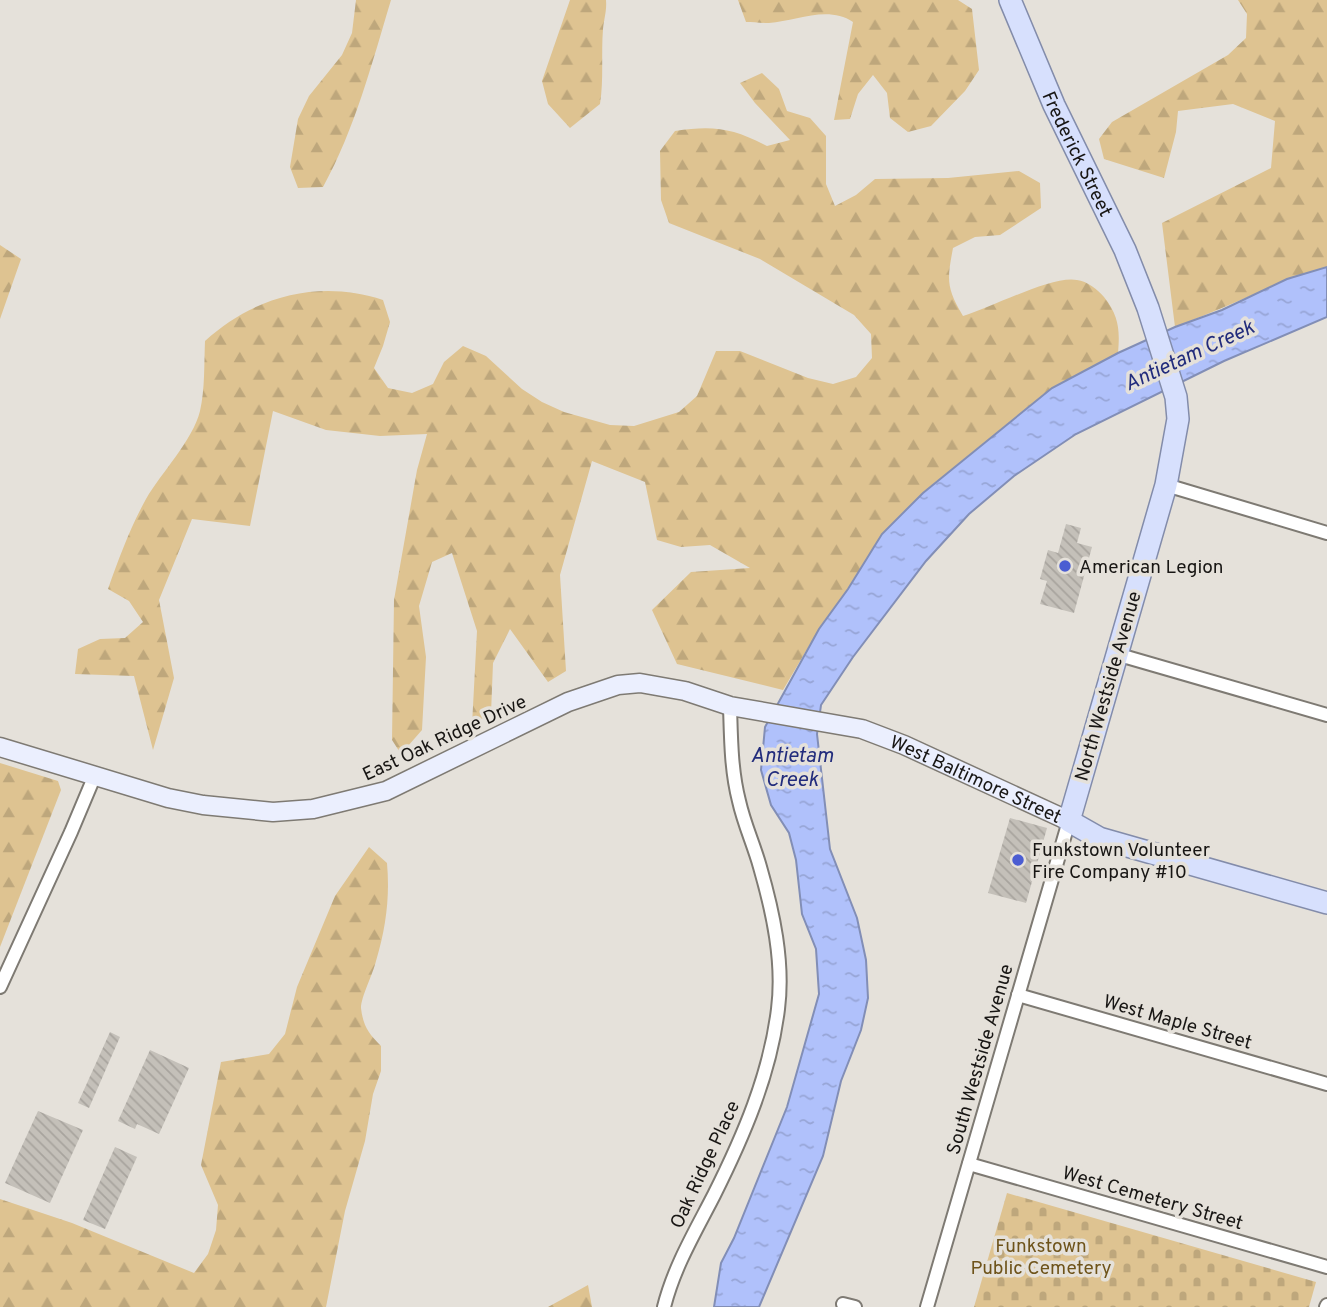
<svg xmlns="http://www.w3.org/2000/svg" width="1327" height="1307" viewBox="0 0 1327 1307" font-family="Overpass,sans-serif">
	<defs>
		<pattern id="forest-firs" width="22" height="20" patternUnits="userSpaceOnUse" patternTransform="scale(1.75)"><rect width="22" height="20" fill="#dec391"/><path d="M5 1l3.5 6h-7zM16 11l3.5 6h-7z" fill="#bea77c"/></pattern>
		<pattern id="cemetery-stones" width="16" height="16" patternUnits="userSpaceOnUse" patternTransform="scale(1.75)"><rect width="16" height="16" fill="#dec391"/><path d="M2 7V4a2 2 0 0 1 4 0v3zM10 15v-3a2 2 0 0 1 4 0v3z" fill="#bea77c"/></pattern>
		<pattern id="water-ripples" width="26" height="14" patternUnits="userSpaceOnUse" patternTransform="scale(1.75)"><rect width="26" height="14" fill="#b0c1fb"/><path d="M2 4q2-2 4 0t4 0M15 11q2-2 4 0t4 0" fill="none" stroke="#97a5d6"/></pattern>
		<pattern id="building-back-hatch" width="6" height="6" patternUnits="userSpaceOnUse" patternTransform="scale(1.75)"><rect width="6" height="6" fill="#c4c0b9"/><path d="M-1 5l2 2M0 0l6 6M5-1l2 2" fill="none" stroke="#a8a49e"/></pattern>
	</defs>
	<rect width="100%" height="100%" fill="#e5e1da"/>
	<!-- forest -->
	<g fill="url(#forest-firs)">
		<path d="M356 0H391C372 63 355 129 323 187L298 188 290 167 298 119 309 96 342 55 352 33Z"/>
		<path d="M570 0H606C607 10 604 19 603 29 601 54 604 79 600 104L570 128 548 104 542 81Z"/>
		<path d="M738 0H958L972 9 979 70 965 91 931 126 908 132 890 118 887 93 873 75 858 94 850 119 834 120 853 22C828 5 796 21 769 23 761 23 753 22 746 22Z"/>
		<path d="M1238 0H1327V267C1274 283 1226 308 1175 327L1162 223 1271 168 1275 121 1233 104 1178 111 1176 132 1164 178 1104 159 1099 139 1112 122 1228 55 1246 38 1247 14Z"/>
		<path d="M762 73 779 89 787 111 810 118 826 136V184L835 206 856 195 875 179 948 178 1019 171 1040 183 1041 208 1000 235 975 237 953 248C947 280 946 287 963 316 991 308 1052 275 1077 280 1087 281 1098 290 1104 297 1119 316 1120 330 1118 353L1052 388 923 493 819 629 783 690 677 664 652 610 691 572 750 568 710 545 681 547 657 540 645 482 592 461 560 575 566 671 548 682 510 629 493 663 491 714 472 725 477 631 452 553 432 562 419 606 426 657 422 730 401 754 392 740 394 600 417 470 427 434 380 436 326 430 273 411 250 526 192 519 159 600 174 678 153 750 134 676 75 674 78 649 100 639 125 638 143 622 129 601 108 589C119 558 130 528 146 499 161 473 193 440 200 411 205 389 204 364 205 341 254 296 319 279 383 300L390 322 383 346 374 368 388 388 412 393 433 384 444 362 463 346 486 356 522 389 542 402 564 412 610 425 634 426 679 412 697 396 716 351H740L808 378 833 384 856 377 872 358 871 334 854 315 760 259 669 223 661 200 660 151 675 131C713 125 733 128 767 146L790 140 755 103 740 83Z"/>
		<polygon points="0,245 21,259 0,319"/>
		<polygon points="0,763 58,781 61,790 0,947"/>
		<path d="M369 847 387 863C390 897 386 928 376 961 373 974 361 997 361 1008 363 1026 369 1034 381 1046V1071L373 1094 365 1141 345 1211 326 1307H0V1199L72 1223 194 1273 208 1254 216 1230 218 1205 201 1165 221 1062 269 1054 285 1034 297 987 335 896Z"/>
		<polygon points="588,1285 592,1307 548,1307"/>
	</g>
	<!-- cemetery -->
	<polygon fill="url(#cemetery-stones)" points="1007,1193 1316,1282 1309,1307 974,1307"/>
	<!-- water -->
	<polygon fill="url(#water-ripples)" stroke="#828eb6" stroke-width="2" points="1327,267 1327,317 1224,361 1076,434 1014,476 969,514 926,561 853,657 821,705 817,734 830,849 857,918 866,960 868,998 861,1030 841,1081 823,1156 759,1307 714,1307 721,1263 734,1238 787,1107 819,994 816,949 802,914 796,860 789,833 771,805 761,770 765,727 819,629 848,589 882,534 923,493 1052,388 1118,353 1175,327 1222,310 1287,279"/>
	<!-- building -->
	<g fill="url(#building-back-hatch)">
		<polygon points="1066,524 1081,528 1077,543 1092,547 1074,613 1040,604 1047,581 1040,579 1048,550 1058,553"/>
		<polygon points="1010,818 1047,828 1026,903 988,893"/>
		<polygon points="110,1032 120,1037 89,1108 78,1103"/>
		<polygon points="150,1050 189,1068 159,1134 137,1124 135,1129 118,1121"/>
		<polygon points="38,1111 83,1130 50,1203 5,1183"/>
		<polygon points="115,1147 137,1157 105,1229 83,1220"/>
	</g>
	<g fill="none" stroke-linecap="round" stroke-linejoin="round">
		<defs>
			<g id="street">
				<polyline points="1166,485 1327,533"/>
				<polyline points="1116,654 1327,715"/>
				<polyline points="0,987 71,832 95,775"/>
				<polyline points="1018,995 1327,1084"/>
				<polyline points="969,1164 1327,1267"/>
				<polyline points="843,1304 855,1307"/>
				<path d="M664 1307C674 1267 695 1232 714 1195 743 1137 770 1075 778 1009 784 962 773 912 760 867 754 845 744 824 739 801 731 770 731 738 730 706"/>
				<polyline points="927,1307 1069,821"/>
				<polyline points="1326,1307 1327,1305"/>
			</g>
			<g id="secondary">
				<path id="s1" d="M0 747 168 798 203 805 273 812 313 809 386 791 568 702 618 685 640 683 685 691 730 706 862 729 904 745 1069 821"/>
			</g>
			<g id="primary">
				<path id="s2" d="M1010 0 1054 105 1125 250 1148 308 1176 397 1178 419 1166 485 1069 821 1099 838 1327 903"/>
			</g>
		</defs>
		<!-- street casing -->
		<use href="#street" stroke="#7e7a73" stroke-width="16"/>
		<!-- secondary casing -->
		<use href="#secondary" stroke="#7e7a73" stroke-width="21"/>
		<!-- primary casing -->
		<use href="#primary" stroke="#838caa" stroke-width="24"/>
		<!-- street -->
		<use href="#street" stroke="#fff" stroke-width="12"/>
		<!-- secondary -->
		<use href="#secondary" stroke="#ebeffe" stroke-width="18"/>
		<!-- primary -->
		<use href="#primary" stroke="#d7e0fd" stroke-width="21"/>
	</g>
	<!-- markers -->
	<g fill="#4b5dd2" stroke="#e5e1da" stroke-width="2.5">
		<circle cx="1065" cy="566" r="7"/>
		<circle cx="1018" cy="860" r="7"/>
	</g>
	<g text-anchor="middle" stroke-width="7" stroke-linejoin="round" paint-order="stroke">
		<!-- street labels -->
		<g font-size="19" fill="#181614" stroke="#e5e1da">
			<text dy="7" stroke="none"><textPath href="#s2" startOffset="168">Frederick Street</textPath></text>
			<text transform="translate(1107 686) rotate(-74)" y="7">North Westside Avenue</text>
			<text transform="translate(444 737) rotate(-25)" y="7">East Oak Ridge Drive</text>
			<text dy="7" stroke="none"><textPath href="#s1" startOffset="1026">West Baltimore Street</textPath></text>
			<text transform="translate(1178 1021) rotate(16)" y="7">West Maple Street</text>
			<text transform="translate(979 1059) rotate(-74)" y="7">South Westside Avenue</text>
			<text transform="translate(704 1164) rotate(-65)" y="7">Oak Ridge Place</text>
			<text transform="translate(1153 1197) rotate(16)" y="7">West Cemetery Street</text>
		</g>
		<!-- poi labels -->
		<g font-size="19" fill="#181614" stroke="#e5e1da" text-anchor="start">
			<text x="1079" y="573">American Legion</text>
			<text x="1032" y="856">Funkstown Volunteer<tspan x="1032" dy="22">Fire Company #10</tspan></text>
		</g>
		<!-- park labels -->
		<g font-size="19" fill="#6e531a" stroke="#e5e1da">
			<text x="1041" y="1252">Funkstown<tspan x="1041" dy="22">Public Cemetery</tspan></text>
		</g>
		<!-- water labels -->
		<g font-size="21" font-style="italic" fill="#222c7c" stroke="#e5e1da">
			<text transform="translate(1189 355) rotate(-25)" y="7">Antietam Creek</text>
			<text x="792" y="762">Antietam<tspan x="792" dy="24">Creek</tspan></text>
		</g>
	</g>
</svg>
